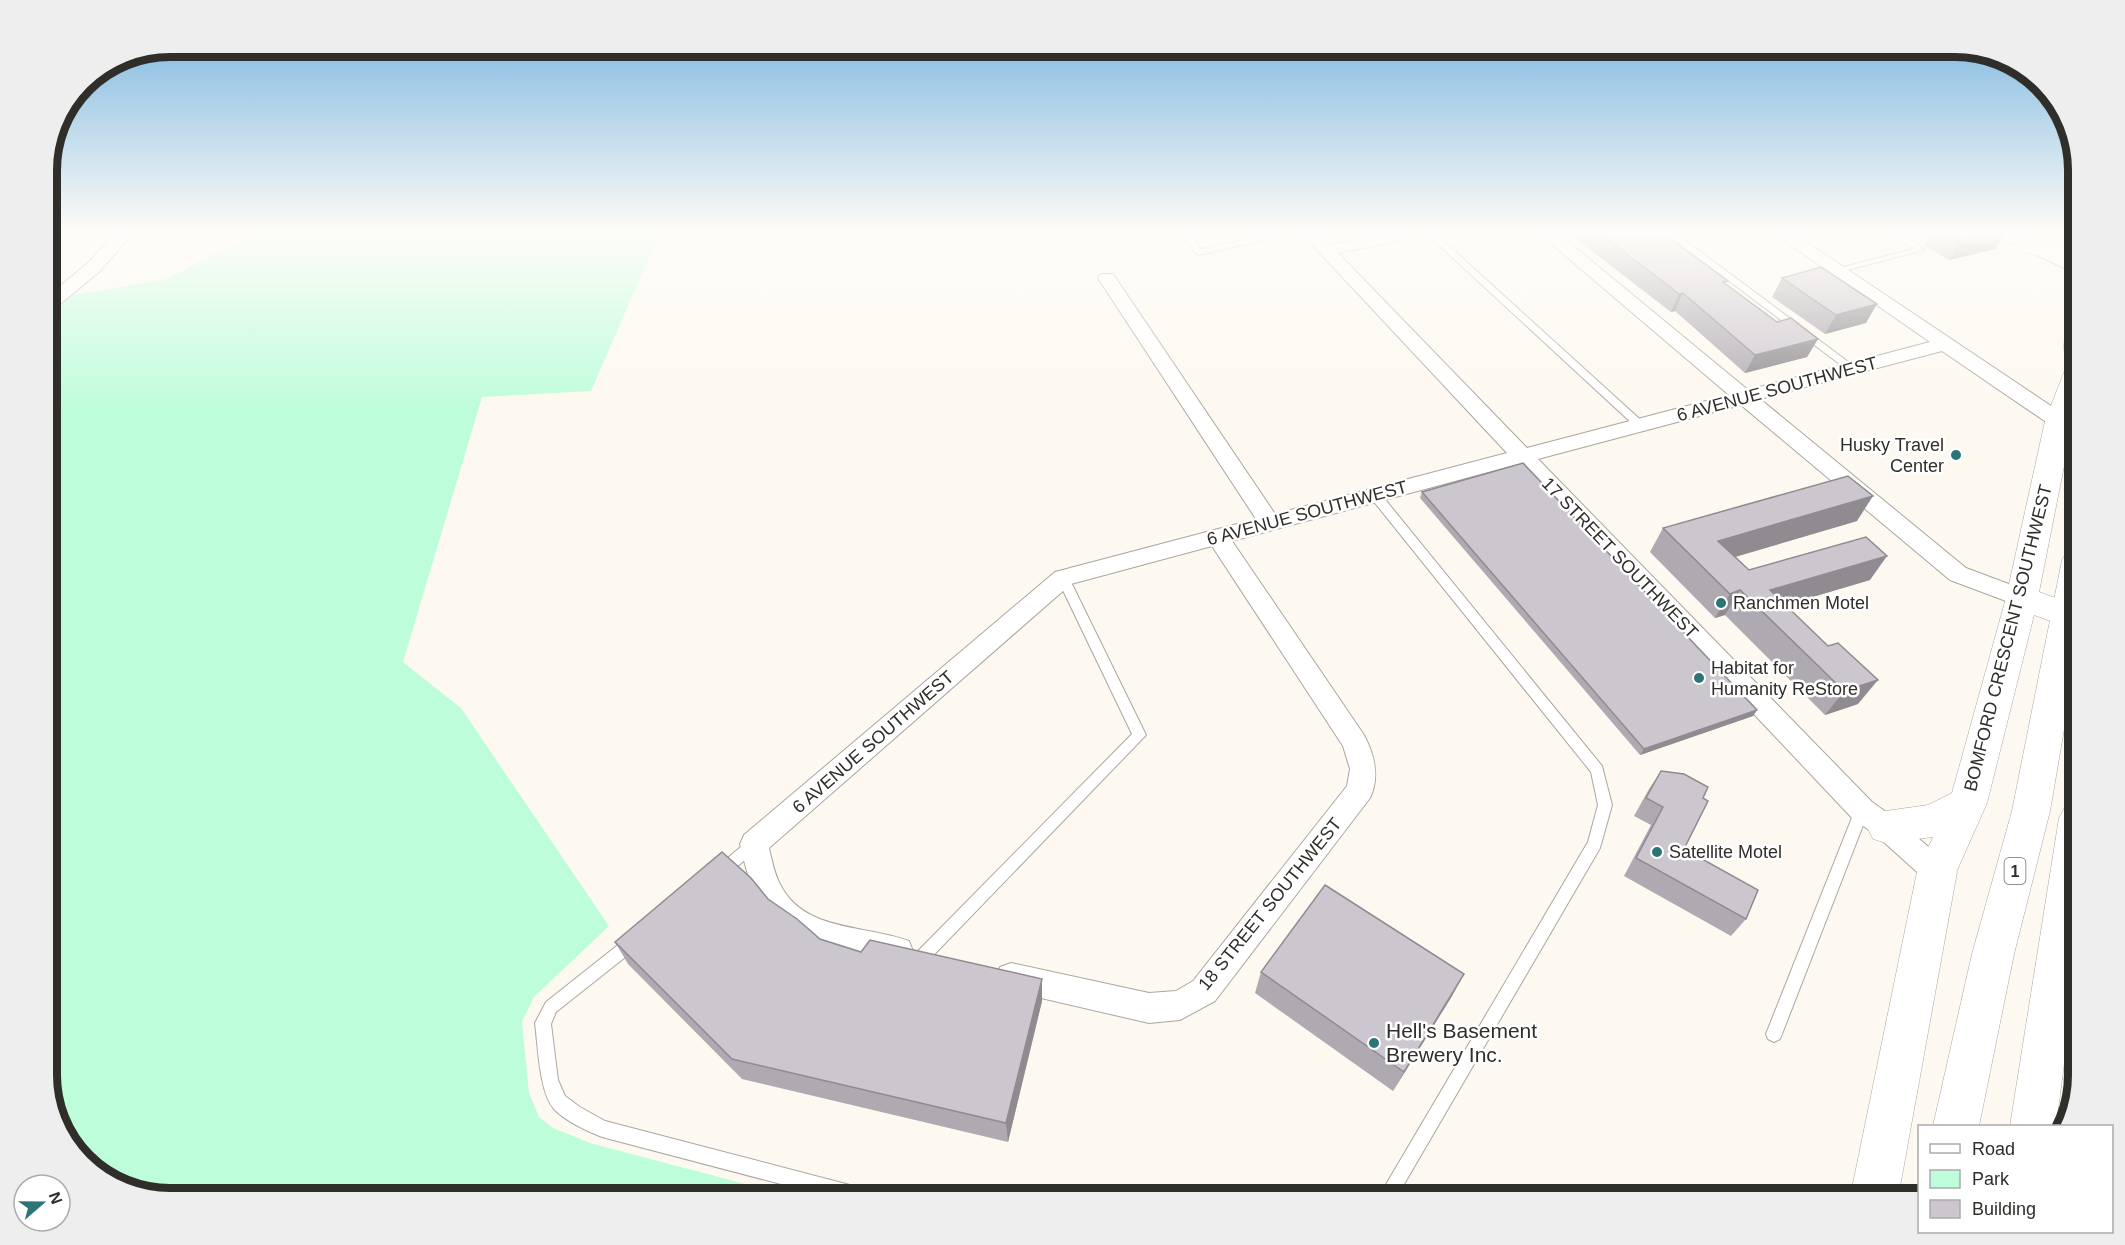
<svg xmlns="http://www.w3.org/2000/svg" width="2125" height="1245" viewBox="0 0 2125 1245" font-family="Helvetica,sans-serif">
	<rect width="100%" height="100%" fill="#fdf9f0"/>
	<!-- green -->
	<polygon fill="#befdda" points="249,235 659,235 591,391 482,397 403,662 461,708 609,926 534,997 522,1022 529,1093 539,1117 553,1128 590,1143 798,1198 170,1198 109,1182 63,1137 47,1083 47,316 73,295 167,279"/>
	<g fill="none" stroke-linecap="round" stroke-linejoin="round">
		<defs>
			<g id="lane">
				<polygon points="1182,235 1191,235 1201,249 1267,235 1285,235 1199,255 1196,254"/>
				<polygon points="1428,235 1437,235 1644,423 1644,427 1636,427"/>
				<polygon points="1668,235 1678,235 1855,367 1855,371 1849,371"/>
				<polygon points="1896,235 1906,235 1924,250 1836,273 1832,270 1913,249"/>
				<polygon points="1375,491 1379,492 1602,766 1612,805 1600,848 1396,1198 1378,1198 1588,842 1598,805 1591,772 1371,498 1370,495"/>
				<polygon points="1063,574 1069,578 1146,735 927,962 922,964 917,962 914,957 917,952 1132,734 1057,578"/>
				<polygon points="1862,804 1867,806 1869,810 1782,1034 1780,1039 1774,1042 1768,1039 1766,1034 1855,810 1857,806"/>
				<polygon points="754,838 759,840 761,844 759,848 727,875 722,877 717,875 715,871 717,867 749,840"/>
				<path d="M633 935 638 937 640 942 638 947 556 1012 551 1024 558 1080 565 1096 580 1107 605 1121 865 1189 871 1192 873 1198H834L602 1137C587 1131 565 1121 554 1109 539 1092 538 1045 535 1023L546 1002 628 937Z"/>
			</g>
			<g id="street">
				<polygon points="113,235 131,235 100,271 53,310 47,311 47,297 88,263"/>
				<path d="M1303 235H1321L1330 245 1376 235H1409L1407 239 1338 253 1527 448 1729 395 1541 235H1560L1748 390 1930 342 1776 235H1796L2066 416 2069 421 2066 426 2059 427 2052 426 1942 351 1760 399 1966 568 2030 592 2034 598 2030 604 2022 607 1950 580 1741 405 1538 459 1872 802 1896 819 1947 863 1951 872 1947 881 1937 885 1927 881 1876 835 1852 818 1518 464 1232 541 1364 735C1375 756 1380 777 1370 798L1215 1001 1180 1020 1149 1023 1011 991 1000 987 996 977 1000 967 1011 963 1149 993 1176 991 1193 981 1347 786 1350 769 1343 746 1212 546 1071 584 769 848C772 860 774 873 780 884 803 932 867 925 909 941L913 951 909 961 898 965C853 956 787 950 761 905 750 886 745 865 740 844L744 835 1055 572 1256 519 1098 278 1101 274H1113L1275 514 1507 453Z"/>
				<polygon points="2002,235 2024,235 2078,263 2078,275 2004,239"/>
			</g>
			<path id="secondary" d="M2078 325V405L2073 421 2039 592 2078 606V631L2034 615 1987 803 1951 884 1937 889 1923 884 1917 872 1933 837 1886 843 1873 839 1867 827 1873 815 1886 811 1928 805 1952 793 2006 598 2045 421 2068 362C2062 353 2063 336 2069 328Z"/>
			<g id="highway">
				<polygon points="2028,239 2055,246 2078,247 2078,261 2055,260 2020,251 2016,246 2020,241"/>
				<polygon points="2078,549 2078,648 2050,811 2014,954 1979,1126 1933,1126 1972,954 2012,811 2062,560 2067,552"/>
				<polygon points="2078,802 2078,956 2056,1126 2010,1126 2059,818 2065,807"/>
				<polygon points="1937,855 1951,860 1957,872 1898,1198 1850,1198 1917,872 1923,860"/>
			</g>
		</defs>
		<!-- lane casing -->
		<use href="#lane" stroke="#aba69e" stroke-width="2"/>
		<!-- street casing -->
		<use href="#street" stroke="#aba69e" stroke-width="2"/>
		<!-- secondary casing -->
		<use href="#secondary" stroke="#aba69e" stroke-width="1"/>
		<!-- highway casing -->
		<use href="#highway" stroke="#aba69e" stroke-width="1"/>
		<!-- lane -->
		<use href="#lane" fill="#fff" fill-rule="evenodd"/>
		<!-- street -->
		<use href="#street" fill="#fff" fill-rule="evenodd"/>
		<!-- secondary -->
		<use href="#secondary" fill="#fff" fill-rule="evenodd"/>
		<!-- highway -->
		<use href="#highway" fill="#fff" fill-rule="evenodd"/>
	</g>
	<!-- wall -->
	<g fill="#afaab1">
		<polygon points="1576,235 1665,235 1726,285 1777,322 1818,339 1807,357 1745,373 1675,311 1671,312 1575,238"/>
		<polygon points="1926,235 2004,235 1995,249 1949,260 1924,245 1929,237"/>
		<polygon points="1782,278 1866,323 1825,334 1772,297"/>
		<polygon points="1422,492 1757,710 1753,716 1640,755 1420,498"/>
		<polygon points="1857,521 1735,557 1749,570 1870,580 1785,605 1858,704 1825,715 1725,615 1715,618 1650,552 1663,528"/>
		<polygon points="1661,771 1703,798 1684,849 1746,919 1731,936 1624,876 1651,825 1634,816 1649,789"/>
		<polygon points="820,939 861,952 1042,979 1042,1001 1008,1142 742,1079 628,964 615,942"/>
		<polygon points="1261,972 1452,996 1393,1091 1255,993"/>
	</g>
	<!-- shaded-wall -->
	<g fill="#8f8b90">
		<polygon points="1989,235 2004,235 1995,249 1949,260 1960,242"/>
		<polygon points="1683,293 1675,311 1671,312 1679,294"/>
		<polygon points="1877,304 1866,323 1825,334 1836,315"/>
		<polygon points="1818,339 1807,357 1745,373 1755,355"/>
		<polygon points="1873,496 1857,521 1704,566 1718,541"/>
		<polygon points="1887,556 1870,580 1762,612 1770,590"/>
		<polygon points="1740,590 1725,615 1715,618 1730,594"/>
		<polygon points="1878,680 1858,704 1825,715 1844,691"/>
		<polygon points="1757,710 1753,716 1640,755 1644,749"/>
		<polygon points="1464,974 1452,996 1393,1091 1404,1072"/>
		<polygon points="1042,979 1042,1001 1008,1142 1006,1123"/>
	</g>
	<!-- building -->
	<g fill="#ccc6ce" stroke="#8f8b90" stroke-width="1.5">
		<polygon points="1602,235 1665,235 1728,281 1723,282 1777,322 1791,318 1818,339 1755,355 1683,293 1679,294"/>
		<polygon points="1949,235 1989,235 1960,242"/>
		<polygon points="1821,267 1877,304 1836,315 1782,278"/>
		<polygon points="1523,463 1757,710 1644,749 1422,492"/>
		<polygon points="1848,476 1873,496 1718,541 1749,570 1866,537 1887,556 1770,590 1828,646 1838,643 1878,680 1844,691 1740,590 1730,594 1663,528"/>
		<polygon points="1661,771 1684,774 1708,787 1703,798 1708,801 1684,849 1758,890 1746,919 1636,858 1663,807 1646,798"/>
		<polygon points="722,852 751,878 768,899 797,919 820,939 861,952 870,940 1042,979 1006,1123 732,1059 615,942"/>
		<polygon points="1325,885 1464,974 1404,1072 1261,972"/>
	</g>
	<!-- sky -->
	<linearGradient id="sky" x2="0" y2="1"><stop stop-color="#71b1dd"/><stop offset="0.57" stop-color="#fefcf8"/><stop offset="1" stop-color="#fefcf8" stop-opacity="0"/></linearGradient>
	<rect width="2125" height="410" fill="url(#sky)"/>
	<!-- markers -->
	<g fill="#2b7578" stroke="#fff" stroke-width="2">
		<circle cx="1956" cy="455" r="6"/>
		<circle cx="1721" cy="603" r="6"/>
		<circle cx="1699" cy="678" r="6"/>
		<circle cx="1657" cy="852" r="6"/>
		<circle cx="1374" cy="1043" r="6"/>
	</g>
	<g text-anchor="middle" stroke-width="5" stroke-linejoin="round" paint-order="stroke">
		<!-- shield labels -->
		<rect fill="#fff" stroke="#6d6d6a" stroke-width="1.5" x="2004.5" y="858" width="21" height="26" rx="4.5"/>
		<g font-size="16" font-weight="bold" fill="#2f2e2a">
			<text x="2015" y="877">1</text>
		</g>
		<!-- street labels -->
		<g font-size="18" fill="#2f2e2a" stroke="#fff">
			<text transform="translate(1777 389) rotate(-15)" y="6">6 AVENUE SOUTHWEST</text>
			<text transform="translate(1307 513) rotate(-15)" y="6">6 AVENUE SOUTHWEST</text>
			<text transform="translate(1620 558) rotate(46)" y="6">17 STREET SOUTHWEST</text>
			<text transform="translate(2008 638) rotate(-76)" y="6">BOMFORD CRESCENT SOUTHWEST</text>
			<text transform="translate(873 742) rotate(-41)" y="6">6 AVENUE SOUTHWEST</text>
			<text transform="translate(1270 904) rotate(-51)" y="6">18 STREET SOUTHWEST</text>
		</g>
		<!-- poi labels -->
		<g font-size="18" fill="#2f2e2a" stroke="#fff" text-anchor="start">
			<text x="1944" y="451" text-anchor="end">Husky Travel<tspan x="1944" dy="21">Center</tspan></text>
			<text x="1733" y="609">Ranchmen Motel</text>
			<text x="1711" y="674">Habitat for<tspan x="1711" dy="21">Humanity ReStore</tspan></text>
			<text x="1669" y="858">Satellite Motel</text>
		</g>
		<!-- near-poi labels -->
		<g font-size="21" fill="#2f2e2a" stroke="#fff" text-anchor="start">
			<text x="1386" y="1038">Hell's Basement<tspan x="1386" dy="24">Brewery Inc.</tspan></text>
		</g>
	</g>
	<!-- crop -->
	<path d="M0 0H2125V1245H0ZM170 57H1955A113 113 0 0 1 2068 170V1075A113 113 0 0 1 1955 1188H170A113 113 0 0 1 57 1075V170A113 113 0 0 1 170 57Z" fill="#eee" fill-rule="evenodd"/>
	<path fill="none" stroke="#2f2e2a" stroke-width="8" d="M170 57H1955A113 113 0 0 1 2068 170V1075A113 113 0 0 1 1955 1188H170A113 113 0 0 1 57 1075V170A113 113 0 0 1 170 57Z"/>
	<!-- legend -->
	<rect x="1918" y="1125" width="195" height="108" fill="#ffffff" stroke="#acabaa" stroke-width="1.5"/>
	<rect x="1930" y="1144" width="30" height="9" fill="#ffffff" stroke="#acabaa" stroke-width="1.5"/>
	<text x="1972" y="1155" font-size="18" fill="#2f2e2a">Road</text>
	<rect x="1930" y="1170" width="30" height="18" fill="#befdda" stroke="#acabaa" stroke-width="1.5"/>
	<text x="1972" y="1185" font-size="18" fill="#2f2e2a">Park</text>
	<rect x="1930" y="1200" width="30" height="18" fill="#ccc6ce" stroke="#acabaa" stroke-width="1.5"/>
	<text x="1972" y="1215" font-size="18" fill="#2f2e2a">Building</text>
	<!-- north arrow -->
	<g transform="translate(42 1203) rotate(70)"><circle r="28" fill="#ffffff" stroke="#acabaa" stroke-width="1.5"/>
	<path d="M0-4.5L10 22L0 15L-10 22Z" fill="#2b7578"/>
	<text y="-9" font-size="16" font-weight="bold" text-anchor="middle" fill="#2f2e2a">N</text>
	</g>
</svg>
